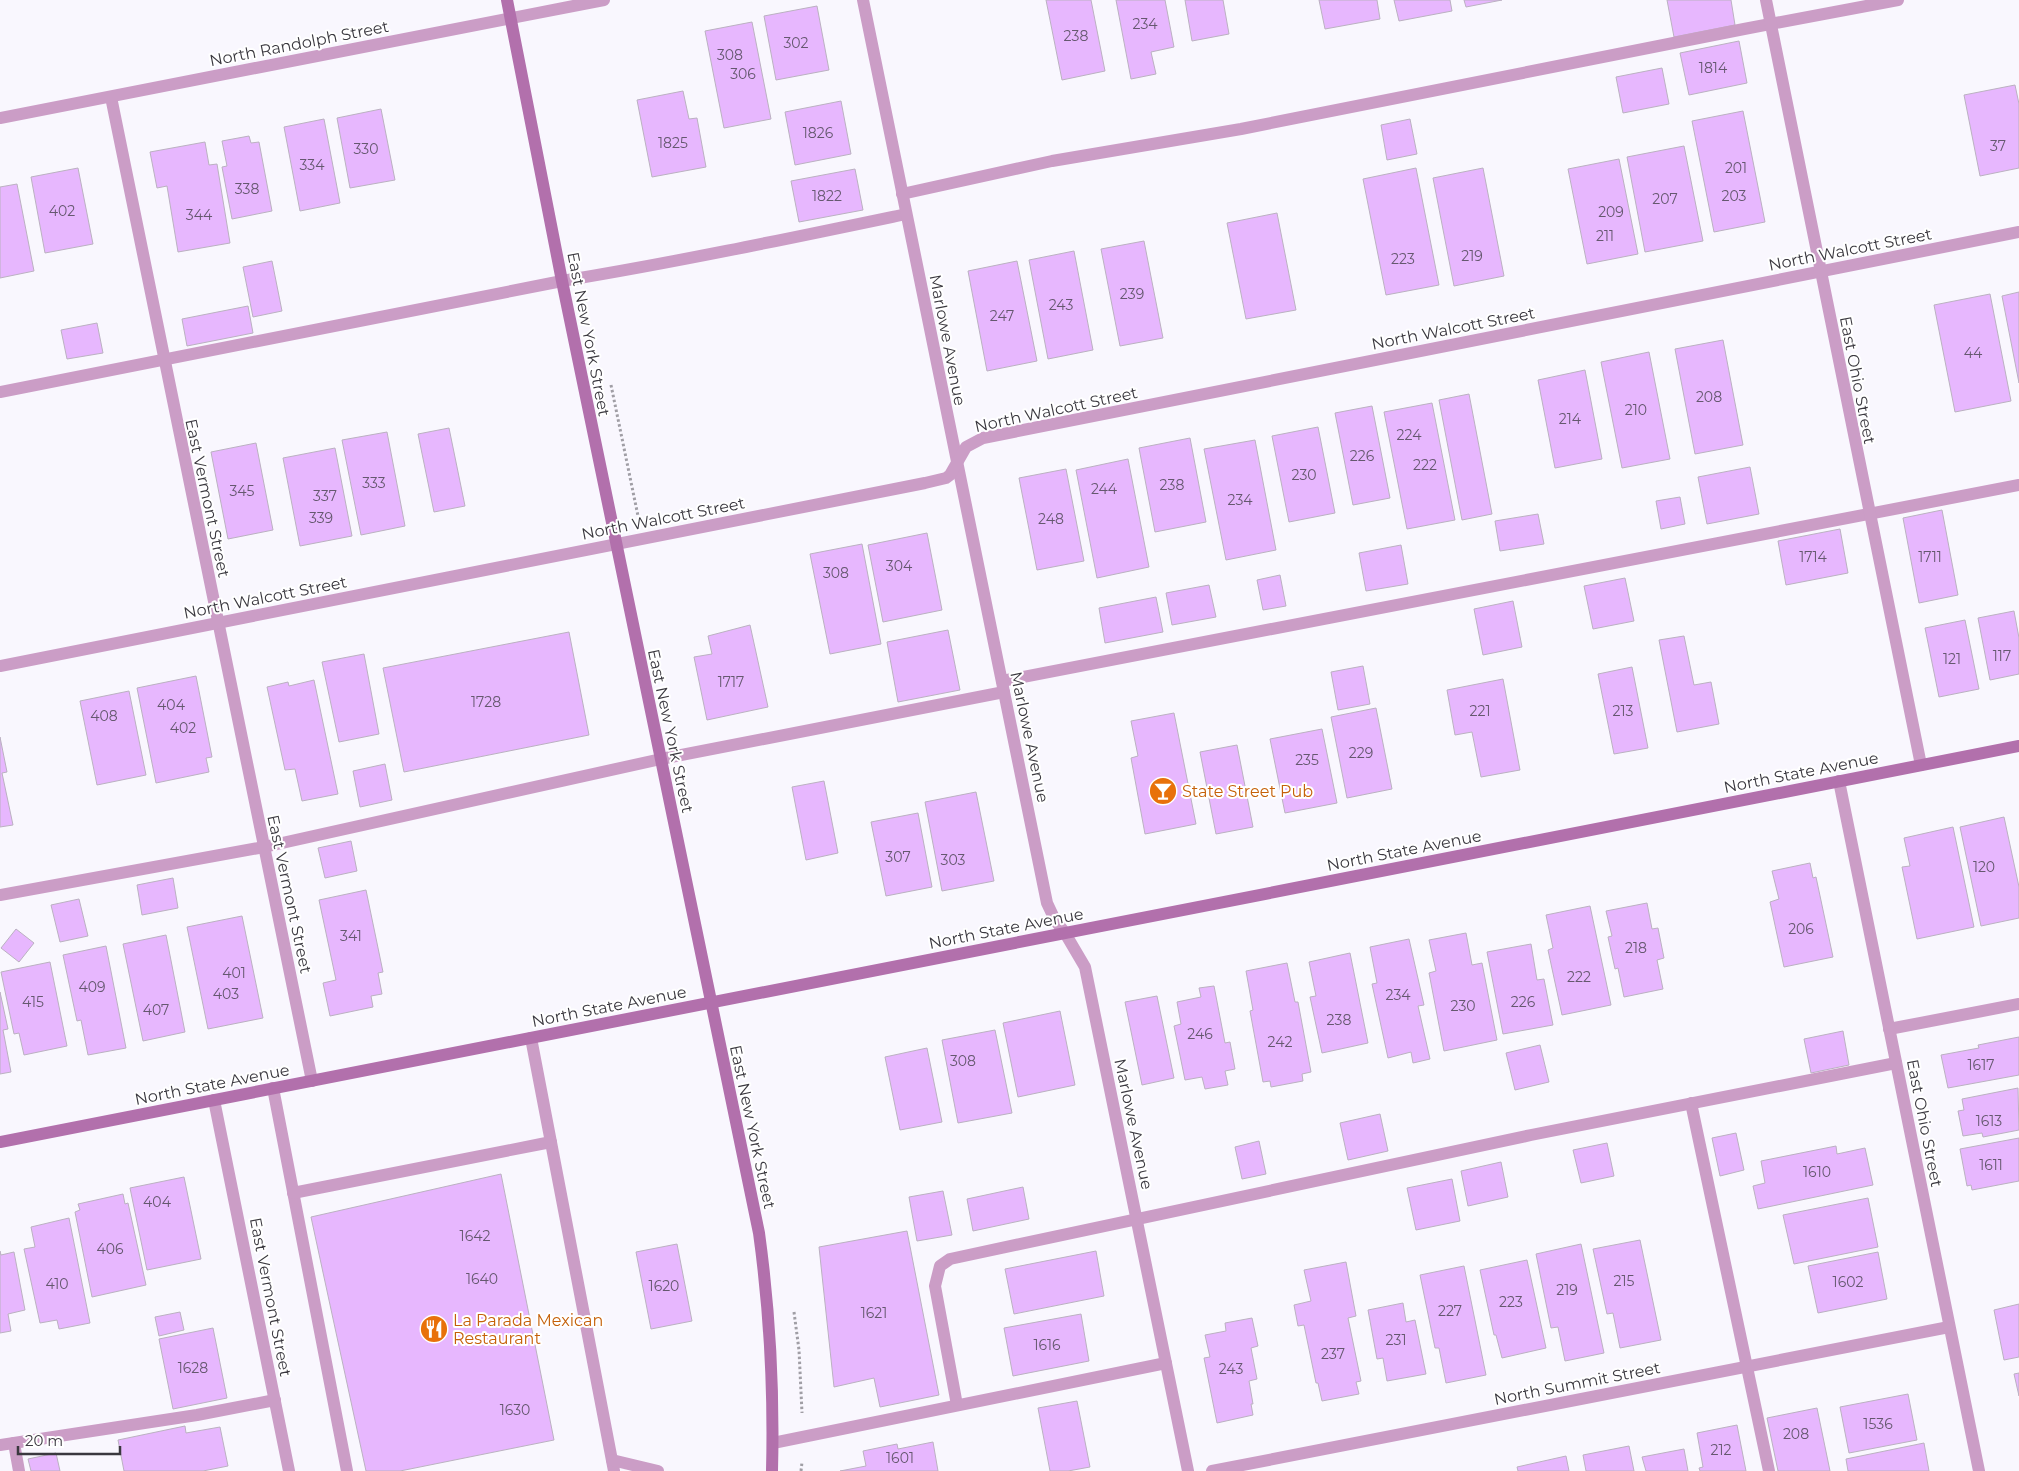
<svg xmlns="http://www.w3.org/2000/svg" width="2019" height="1471" viewBox="0 0 2019 1471" font-family="Montserrat,sans-serif">
	<rect width="100%" height="100%" fill="#f9f7fe"/>
	<!-- building -->
	<g fill="#e7b7fe" stroke="#bbb1c1">
		<polygon points="1046,0 1091,0 1105,71 1062,80"/>
		<polygon points="1116,0 1165,0 1174,47 1151,52 1156,74 1131,79"/>
		<polygon points="1185,0 1223,0 1229,34 1192,41"/>
		<polygon points="1319,0 1377,0 1380,19 1325,29"/>
		<polygon points="1394,0 1450,0 1452,11 1399,21"/>
		<polygon points="1464,0 1502,0 1466,7"/>
		<polygon points="1667,0 1731,0 1735,25 1674,37"/>
		<polygon points="817,6 829,70 776,80 764,16"/>
		<polygon points="752,22 771,119 724,128 705,31"/>
		<polygon points="1739,41 1747,83 1689,95 1680,53"/>
		<polygon points="1662,68 1669,104 1623,113 1616,77"/>
		<polygon points="2015,85 2019,104 2019,168 1980,176 1964,95"/>
		<polygon points="683,91 689,119 697,118 706,167 652,177 637,100"/>
		<polygon points="841,101 851,154 795,165 785,112"/>
		<polygon points="381,109 395,180 350,188 337,118"/>
		<polygon points="1743,111 1765,222 1714,232 1692,121"/>
		<polygon points="324,119 340,203 300,211 284,127"/>
		<polygon points="1410,119 1417,154 1387,160 1381,125"/>
		<polygon points="249,136 251,143 259,142 272,211 232,219 222,167 227,166 222,141"/>
		<polygon points="205,142 209,165 217,164 230,243 178,252 167,186 157,188 150,152"/>
		<polygon points="1684,146 1703,241 1645,252 1627,157"/>
		<polygon points="1619,159 1638,254 1587,264 1568,169"/>
		<polygon points="78,168 93,244 45,253 31,177"/>
		<polygon points="1416,168 1439,285 1386,295 1363,179"/>
		<polygon points="1483,168 1504,276 1454,286 1433,178"/>
		<polygon points="855,169 863,210 799,222 791,181"/>
		<polygon points="17,184 34,271 0,278 0,187"/>
		<polygon points="1277,213 1296,310 1246,319 1227,223"/>
		<polygon points="1144,241 1163,338 1120,346 1101,249"/>
		<polygon points="1074,251 1093,350 1048,359 1029,260"/>
		<polygon points="272,261 282,311 253,317 243,267"/>
		<polygon points="1017,261 1037,361 987,371 968,271"/>
		<polygon points="2019,292 2019,383 2002,296"/>
		<polygon points="1990,294 2011,401 1955,412 1934,305"/>
		<polygon points="248,306 253,333 187,346 182,319"/>
		<polygon points="97,323 103,353 67,359 61,330"/>
		<polygon points="1723,340 1743,445 1695,454 1675,349"/>
		<polygon points="1649,352 1670,459 1622,468 1601,362"/>
		<polygon points="1585,370 1602,459 1555,468 1538,380"/>
		<polygon points="1469,394 1492,514 1462,520 1439,400"/>
		<polygon points="1432,403 1455,520 1407,529 1384,412"/>
		<polygon points="1372,406 1390,498 1353,505 1335,413"/>
		<polygon points="1318,427 1335,513 1289,522 1272,436"/>
		<polygon points="449,428 465,506 434,512 418,434"/>
		<polygon points="387,432 405,526 361,535 342,440"/>
		<polygon points="1190,438 1206,522 1155,532 1139,448"/>
		<polygon points="1255,440 1276,550 1226,560 1204,449"/>
		<polygon points="256,443 273,530 228,539 211,452"/>
		<polygon points="335,448 352,536 300,546 283,458"/>
		<polygon points="1128,459 1149,567 1097,578 1076,470"/>
		<polygon points="1750,467 1759,514 1707,524 1698,477"/>
		<polygon points="1066,469 1084,561 1037,570 1019,478"/>
		<polygon points="1680,497 1685,524 1661,529 1656,501"/>
		<polygon points="1942,510 1958,595 1919,603 1903,518"/>
		<polygon points="1538,514 1544,544 1500,551 1495,521"/>
		<polygon points="1840,529 1848,573 1786,585 1778,541"/>
		<polygon points="927,533 942,610 883,622 868,545"/>
		<polygon points="862,544 881,644 830,654 810,554"/>
		<polygon points="1401,545 1408,584 1366,591 1359,553"/>
		<polygon points="1280,575 1286,606 1263,610 1257,580"/>
		<polygon points="1625,578 1634,621 1593,629 1584,586"/>
		<polygon points="1209,585 1216,617 1172,625 1166,593"/>
		<polygon points="1156,597 1163,632 1105,643 1099,608"/>
		<polygon points="1513,601 1522,647 1483,655 1474,609"/>
		<polygon points="2014,611 2019,638 2019,674 1990,680 1978,618"/>
		<polygon points="1965,620 1979,689 1939,697 1925,628"/>
		<polygon points="750,625 768,707 707,720 694,657 712,654 708,636"/>
		<polygon points="948,630 960,690 898,702 887,642"/>
		<polygon points="569,632 589,735 404,772 383,668"/>
		<polygon points="1684,636 1694,685 1711,682 1719,724 1677,732 1659,640"/>
		<polygon points="364,654 379,734 339,742 322,662"/>
		<polygon points="1363,666 1370,704 1338,710 1331,672"/>
		<polygon points="1632,667 1648,748 1614,754 1598,674"/>
		<polygon points="196,676 212,757 206,758 209,772 156,783 137,688"/>
		<polygon points="1503,679 1520,770 1481,777 1472,732 1455,735 1447,690"/>
		<polygon points="314,680 338,794 302,801 295,769 285,770 267,687 288,682 289,686"/>
		<polygon points="129,691 146,775 97,785 80,701"/>
		<polygon points="1376,708 1392,789 1347,798 1331,717"/>
		<polygon points="1174,713 1196,824 1145,834 1131,758 1138,756 1131,721"/>
		<polygon points="1322,729 1337,803 1285,813 1270,739"/>
		<polygon points="0,737 7,772 2,773 13,825 0,827"/>
		<polygon points="1237,745 1253,827 1216,834 1200,752"/>
		<polygon points="385,764 392,800 360,807 353,771"/>
		<polygon points="824,781 838,853 806,860 792,787"/>
		<polygon points="976,792 994,881 942,891 925,802"/>
		<polygon points="918,813 932,887 886,896 871,822"/>
		<polygon points="2004,817 2019,887 2019,918 1981,926 1960,827"/>
		<polygon points="1953,827 1974,927 1917,939 1902,867 1910,866 1904,838"/>
		<polygon points="351,841 357,871 325,878 318,848"/>
		<polygon points="1810,863 1813,878 1816,877 1833,957 1784,967 1770,902 1779,899 1772,871"/>
		<polygon points="173,878 178,908 142,915 137,885"/>
		<polygon points="366,890 383,972 378,973 382,994 371,996 373,1007 330,1016 323,983 336,980 319,900"/>
		<polygon points="79,899 88,936 60,942 51,905"/>
		<polygon points="1647,903 1652,929 1658,928 1664,958 1657,960 1663,989 1624,997 1618,968 1615,969 1608,937 1612,936 1606,911"/>
		<polygon points="1590,906 1611,1005 1562,1015 1548,950 1553,948 1546,915"/>
		<polygon points="242,916 263,1018 208,1029 187,927"/>
		<polygon points="16,929 34,943 19,962 1,948"/>
		<polygon points="1466,933 1472,965 1482,963 1497,1040 1444,1051 1429,973 1436,971 1429,940"/>
		<polygon points="166,935 185,1032 143,1041 123,944"/>
		<polygon points="1409,939 1424,1005 1418,1006 1430,1059 1413,1063 1411,1052 1388,1058 1372,984 1377,983 1370,947"/>
		<polygon points="1531,944 1537,980 1544,979 1553,1025 1503,1034 1487,952"/>
		<polygon points="106,946 126,1048 88,1055 81,1020 77,1021 63,955"/>
		<polygon points="1350,953 1368,1043 1322,1053 1310,997 1316,996 1309,962"/>
		<polygon points="50,962 67,1046 24,1055 19,1033 14,1034 1,972"/>
		<polygon points="1287,963 1295,1002 1298,1002 1311,1072 1302,1074 1303,1081 1271,1087 1270,1081 1263,1082 1250,1011 1253,1010 1246,971"/>
		<polygon points="1214,986 1225,1043 1230,1042 1235,1069 1225,1071 1228,1085 1205,1089 1202,1077 1185,1080 1174,1026 1181,1024 1177,1002 1201,997 1199,988"/>
		<polygon points="0,992 8,1029 3,1030 11,1072 0,1074"/>
		<polygon points="1157,996 1174,1078 1142,1085 1125,1002"/>
		<polygon points="1060,1011 1075,1085 1018,1097 1003,1023"/>
		<polygon points="995,1030 1012,1113 958,1123 942,1040"/>
		<polygon points="1843,1031 1849,1065 1811,1073 1804,1039"/>
		<polygon points="2019,1037 2019,1075 1948,1088 1941,1055 1979,1048 1978,1045"/>
		<polygon points="1540,1045 1549,1082 1515,1090 1506,1053"/>
		<polygon points="927,1048 942,1122 900,1130 885,1057"/>
		<polygon points="2018,1088 2019,1130 1983,1137 1982,1133 1963,1136 1958,1111 1964,1110 1962,1099"/>
		<polygon points="1380,1114 1388,1151 1348,1160 1340,1123"/>
		<polygon points="1736,1133 1744,1170 1720,1176 1712,1138"/>
		<polygon points="2019,1138 2019,1181 1972,1190 1971,1185 1967,1186 1960,1149"/>
		<polygon points="1259,1141 1266,1174 1242,1179 1235,1147"/>
		<polygon points="1607,1143 1614,1176 1581,1183 1573,1150"/>
		<polygon points="1836,1146 1837,1154 1865,1148 1873,1185 1758,1209 1753,1186 1765,1183 1761,1161"/>
		<polygon points="1501,1162 1508,1197 1468,1206 1461,1171"/>
		<polygon points="501,1174 554,1440 400,1471 366,1471 311,1217"/>
		<polygon points="184,1177 201,1259 147,1270 130,1188"/>
		<polygon points="1452,1179 1460,1221 1416,1230 1407,1188"/>
		<polygon points="1023,1187 1029,1219 973,1231 967,1199"/>
		<polygon points="943,1191 952,1235 917,1241 909,1197"/>
		<polygon points="123,1194 125,1204 128,1203 146,1285 92,1297 75,1212 80,1210 78,1204"/>
		<polygon points="1868,1198 1878,1247 1794,1264 1783,1215"/>
		<polygon points="69,1218 90,1323 59,1329 57,1320 40,1323 24,1249 35,1247 31,1227"/>
		<polygon points="907,1231 939,1395 880,1407 874,1378 834,1387 819,1247"/>
		<polygon points="1640,1240 1661,1340 1620,1348 1613,1313 1607,1314 1593,1249"/>
		<polygon points="677,1244 692,1321 651,1329 636,1252"/>
		<polygon points="1581,1244 1604,1353 1565,1361 1558,1327 1551,1328 1536,1254"/>
		<polygon points="0,1251 1,1255 14,1252 25,1310 8,1314 11,1331 0,1333"/>
		<polygon points="1096,1251 1104,1296 1014,1314 1005,1269"/>
		<polygon points="1878,1252 1887,1299 1818,1313 1808,1266"/>
		<polygon points="1527,1260 1546,1348 1502,1358 1496,1335 1494,1335 1480,1270"/>
		<polygon points="1346,1262 1356,1316 1348,1318 1361,1381 1356,1382 1359,1394 1322,1401 1318,1383 1316,1383 1304,1325 1298,1326 1294,1305 1311,1301 1304,1270"/>
		<polygon points="1464,1266 1486,1375 1446,1383 1439,1348 1435,1348 1420,1275"/>
		<polygon points="1403,1303 1406,1322 1415,1320 1426,1374 1387,1381 1383,1358 1377,1359 1368,1310"/>
		<polygon points="2019,1304 2019,1357 2004,1360 1994,1310"/>
		<polygon points="180,1312 184,1330 159,1336 155,1317"/>
		<polygon points="1081,1314 1089,1361 1013,1376 1004,1328"/>
		<polygon points="1252,1318 1258,1346 1251,1348 1257,1379 1249,1381 1253,1404 1251,1404 1253,1415 1217,1423 1204,1358 1210,1357 1205,1335 1226,1331 1225,1323"/>
		<polygon points="213,1328 227,1398 173,1409 159,1339"/>
		<polygon points="2019,1373 2019,1396 2014,1374"/>
		<polygon points="1908,1394 1917,1440 1849,1453 1840,1407"/>
		<polygon points="1077,1401 1090,1467 1068,1471 1050,1471 1038,1408"/>
		<polygon points="1817,1408 1830,1471 1778,1471 1767,1418"/>
		<polygon points="1737,1425 1746,1471 1700,1471 1699,1468 1703,1467 1697,1433"/>
		<polygon points="185,1426 186,1433 220,1427 228,1466 203,1471 124,1471 118,1440"/>
		<polygon points="933,1442 938,1471 840,1471 866,1466 863,1451 897,1444 898,1449"/>
		<polygon points="1924,1443 1929,1471 1848,1471 1846,1459"/>
		<polygon points="1629,1446 1634,1471 1586,1471 1583,1455"/>
		<polygon points="1684,1449 1688,1471 1646,1471 1642,1457"/>
		<polygon points="56,1453 60,1471 31,1471 28,1459"/>
		<polygon points="1566,1456 1569,1471 1518,1471 1517,1467"/>
	</g>
	<g fill="none" stroke-linecap="round" stroke-linejoin="round">
		<!-- path -->
		<g stroke="#a09ea5" stroke-width="3" stroke-dasharray="2.5 2.5" stroke-linecap="butt">
			<polyline points="611,385 638,516"/>
			<polyline points="794,1312 799,1350 802,1413"/>
			<polyline points="801,1471 802,1462"/>
		</g>
		<!-- lane -->
		<g stroke="#cb9dc6" stroke-width="12">
			<polyline points="902,194 1052,161 1241,129 1744,29 1898,0"/>
			<path d="M0 392 562 281C677 262 791 238 906 214"/>
			<polyline points="1002,681 2019,485"/>
			<polyline points="0,895 264,847 661,759 1004,692"/>
			<polyline points="1889,1029 2019,1004"/>
			<polyline points="531,1038 614,1471"/>
			<polyline points="273,1088 347,1471"/>
			<polyline points="1691,1103 1769,1471"/>
			<polyline points="293,1193 551,1142"/>
			<polyline points="957,1405 935,1286 940,1266 950,1259 1531,1135 1896,1063"/>
			<polyline points="14,1443 19,1471"/>
			<polyline points="773,1443 1166,1363"/>
			<polyline points="0,1445 197,1415 275,1400"/>
			<polyline points="612,1460 658,1471"/>
		</g>
		<!-- street -->
		<g stroke="#cb9dc6" stroke-width="12">
			<polyline points="863,0 1047,903 1055,920 1065,933 1085,967 1188,1471"/>
			<polyline points="1766,0 1921,765"/>
			<polyline points="111,97 312,1081"/>
			<polyline points="0,118 604,0"/>
			<polyline points="0,666 925,483 946,478 950,475 966,447 983,438 2019,232"/>
			<polyline points="1839,781 1979,1471"/>
			<polyline points="214,1100 289,1471"/>
			<polyline points="1212,1471 1949,1327"/>
		</g>
		<!-- secondary -->
		<g stroke="#b270ac" stroke-width="12">
			<path d="M507 0 562 281 759 1233C770 1313 774 1391 772 1471"/>
			<polyline points="0,1142 2019,746"/>
		</g>
	</g>
	<!-- icons -->
	<defs>
		<symbol id="bar-disc" viewBox="-11 -11 22 22"><circle r="9.5" fill="#e8710a" stroke="#fff"/><path d="M-6-5H6L.8 .8V4.5H3.5V6h-7V4.5H-.8V.8Z" fill="#fff"/></symbol>
		<symbol id="restaurant-disc" viewBox="-11 -11 22 22"><circle r="9.5" fill="#e8710a" stroke="#fff"/><path d="M-5-6h1v4h1v-4h1v4h1v-4h1v5L-1.5 .5V6h-2V.5L-5-1ZM5-6V6H3V1.5H1.5Q1.5-4 5-6Z" fill="#fff"/></symbol>
	</defs>
	<g fill-rule="evenodd">
		<use href="#bar-disc" x="1147" y="775" width="32" height="32"/>
		<use href="#restaurant-disc" x="418" y="1313" width="32" height="32"/>
	</g>
	<g text-anchor="middle" stroke-width="4" stroke-linejoin="round" paint-order="stroke">
		<!-- number labels -->
		<g font-size="14" fill="#65586f">
			<text x="1145" y="29">234</text>
			<text x="1076" y="41">238</text>
			<text x="796" y="48">302</text>
			<text x="730" y="60">308</text>
			<text x="1713" y="73">1814</text>
			<text x="743" y="79">306</text>
			<text x="818" y="138">1826</text>
			<text x="673" y="148">1825</text>
			<text x="1998" y="151">37</text>
			<text x="366" y="154">330</text>
			<text x="312" y="170">334</text>
			<text x="1736" y="173">201</text>
			<text x="247" y="194">338</text>
			<text x="827" y="201">1822</text>
			<text x="1734" y="201">203</text>
			<text x="1665" y="204">207</text>
			<text x="62" y="216">402</text>
			<text x="1611" y="217">209</text>
			<text x="199" y="220">344</text>
			<text x="1605" y="241">211</text>
			<text x="1472" y="261">219</text>
			<text x="1403" y="264">223</text>
			<text x="1132" y="299">239</text>
			<text x="1061" y="310">243</text>
			<text x="1002" y="321">247</text>
			<text x="1973" y="358">44</text>
			<text x="1709" y="402">208</text>
			<text x="1636" y="415">210</text>
			<text x="1570" y="424">214</text>
			<text x="1409" y="440">224</text>
			<text x="1362" y="461">226</text>
			<text x="1425" y="470">222</text>
			<text x="1304" y="480">230</text>
			<text x="374" y="488">333</text>
			<text x="1172" y="490">238</text>
			<text x="1104" y="494">244</text>
			<text x="242" y="496">345</text>
			<text x="325" y="501">337</text>
			<text x="1240" y="505">234</text>
			<text x="321" y="523">339</text>
			<text x="1051" y="524">248</text>
			<text x="1813" y="562">1714</text>
			<text x="1930" y="562">1711</text>
			<text x="899" y="571">304</text>
			<text x="836" y="578">308</text>
			<text x="2002" y="661">117</text>
			<text x="1952" y="664">121</text>
			<text x="731" y="687">1717</text>
			<text x="486" y="707">1728</text>
			<text x="171" y="710">404</text>
			<text x="1480" y="716">221</text>
			<text x="1623" y="716">213</text>
			<text x="104" y="721">408</text>
			<text x="183" y="733">402</text>
			<text x="1361" y="758">229</text>
			<text x="1307" y="765">235</text>
			<text x="898" y="862">307</text>
			<text x="953" y="865">303</text>
			<text x="1984" y="872">120</text>
			<text x="1801" y="934">206</text>
			<text x="351" y="941">341</text>
			<text x="1636" y="953">218</text>
			<text x="234" y="978">401</text>
			<text x="1579" y="982">222</text>
			<text x="92" y="992">409</text>
			<text x="226" y="999">403</text>
			<text x="1398" y="1000">234</text>
			<text x="33" y="1007">415</text>
			<text x="1523" y="1007">226</text>
			<text x="1463" y="1011">230</text>
			<text x="156" y="1015">407</text>
			<text x="1339" y="1025">238</text>
			<text x="1200" y="1039">246</text>
			<text x="1280" y="1047">242</text>
			<text x="963" y="1066">308</text>
			<text x="1981" y="1070">1617</text>
			<text x="1989" y="1126">1613</text>
			<text x="1991" y="1170">1611</text>
			<text x="1817" y="1177">1610</text>
			<text x="157" y="1207">404</text>
			<text x="475" y="1241">1642</text>
			<text x="110" y="1254">406</text>
			<text x="482" y="1284">1640</text>
			<text x="1624" y="1286">215</text>
			<text x="1848" y="1287">1602</text>
			<text x="57" y="1289">410</text>
			<text x="664" y="1291">1620</text>
			<text x="1567" y="1295">219</text>
			<text x="1511" y="1307">223</text>
			<text x="1450" y="1316">227</text>
			<text x="874" y="1318">1621</text>
			<text x="1396" y="1345">231</text>
			<text x="1047" y="1350">1616</text>
			<text x="1333" y="1359">237</text>
			<text x="193" y="1373">1628</text>
			<text x="1231" y="1374">243</text>
			<text x="515" y="1415">1630</text>
			<text x="1878" y="1429">1536</text>
			<text x="1796" y="1439">208</text>
			<text x="1721" y="1455">212</text>
			<text x="900" y="1463">1601</text>
		</g>
		<!-- street labels -->
		<g font-size="16" fill="#3a383f" stroke="#fff">
			<text transform="translate(299 43) rotate(-11)" y="6">North Randolph Street</text>
			<text transform="translate(1850 249) rotate(-11)" y="6">North Walcott Street</text>
			<text transform="translate(1453 328) rotate(-11)" y="6">North Walcott Street</text>
			<text transform="translate(589 334) rotate(79)" y="6">East New York Street</text>
			<text transform="translate(948 340) rotate(79)" y="6">Marlowe Avenue</text>
			<text transform="translate(1858 380) rotate(79)" y="6">East Ohio Street</text>
			<text transform="translate(1056 409) rotate(-12)" y="6">North Walcott Street</text>
			<text transform="translate(208 498) rotate(78)" y="6">East Vermont Street</text>
			<text transform="translate(663 518) rotate(-11)" y="6">North Walcott Street</text>
			<text transform="translate(265 597) rotate(-11)" y="6">North Walcott Street</text>
			<text transform="translate(671 731) rotate(78)" y="6">East New York Street</text>
			<text transform="translate(1030 737) rotate(78)" y="6">Marlowe Avenue</text>
			<text transform="translate(1801 772) rotate(-11)" y="6">North State Avenue</text>
			<text transform="translate(1404 850) rotate(-11)" y="6">North State Avenue</text>
			<text transform="translate(290 894) rotate(78)" y="6">East Vermont Street</text>
			<text transform="translate(1006 928) rotate(-11)" y="6">North State Avenue</text>
			<text transform="translate(609 1006) rotate(-11)" y="6">North State Avenue</text>
			<text transform="translate(212 1084) rotate(-11)" y="6">North State Avenue</text>
			<text transform="translate(1925 1123) rotate(79)" y="6">East Ohio Street</text>
			<text transform="translate(1134 1124) rotate(78)" y="6">Marlowe Avenue</text>
			<text transform="translate(753 1127) rotate(78)" y="6">East New York Street</text>
			<text transform="translate(271 1297) rotate(79)" y="6">East Vermont Street</text>
			<text transform="translate(1577 1383) rotate(-11)" y="6">North Summit Street</text>
		</g>
		<!-- food labels -->
		<g font-size="16" fill="#c56008" stroke="#fff" text-anchor="start">
			<text x="1182" y="797">State Street Pub</text>
			<text x="453" y="1326">La Parada Mexican<tspan x="453" dy="18">Restaurant</tspan></text>
		</g>
	</g>
	<!-- scale -->
	<path d="M18 1446v8h102v-8" fill="none" stroke="#3a383f" stroke-width="2.5"/>
	<text x="25" y="1446" font-size="15" fill="#3a383f" stroke="#ffffff" stroke-width="4" paint-order="stroke">20 m</text>
</svg>
